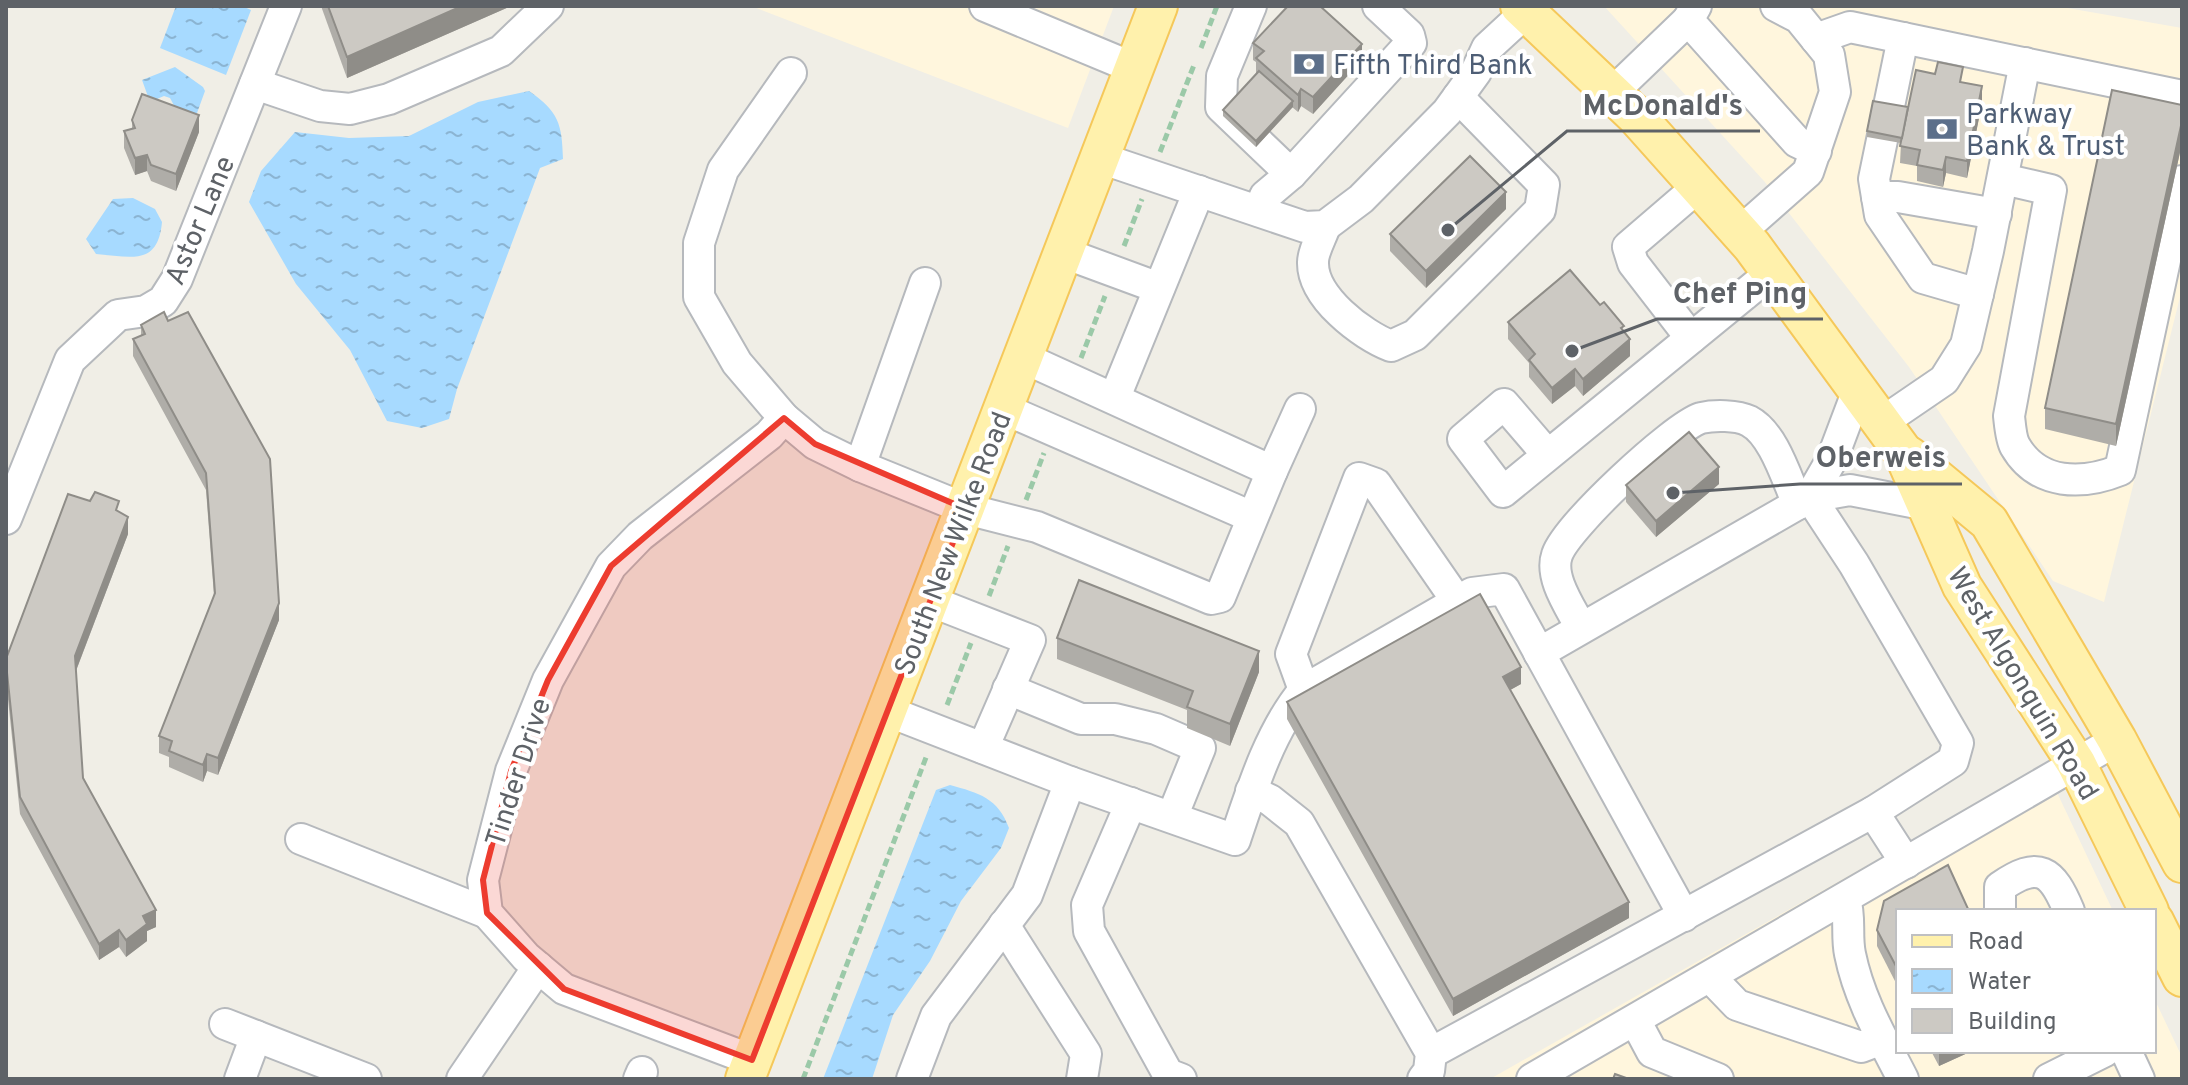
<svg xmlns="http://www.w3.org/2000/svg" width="2188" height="1085" viewBox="0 0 2188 1085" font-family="Overpass,sans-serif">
	<defs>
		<pattern id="water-ripples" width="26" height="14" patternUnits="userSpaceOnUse" patternTransform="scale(2)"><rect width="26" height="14" fill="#a7daff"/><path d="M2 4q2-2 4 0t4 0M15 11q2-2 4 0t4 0" fill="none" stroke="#8bb4d2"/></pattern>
	</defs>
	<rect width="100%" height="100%" fill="#f0eee6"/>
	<!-- commercial -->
	<g fill="#fff6dd">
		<polygon points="751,6 1114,6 1068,128"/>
		<polygon points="1604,6 2056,6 2182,28 2182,289 2104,602 2053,581 1909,367 1764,181"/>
		<polygon points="2044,765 2113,911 1898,911 1898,1051 2154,1051 2154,998 2182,1057 2182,1079 1490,1079"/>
	</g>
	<!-- water -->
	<g fill="url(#water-ripples)">
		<polygon points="176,6 242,6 251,10 226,75 160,48"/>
		<polygon points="175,67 203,87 205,91 197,113 178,113 170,98 164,96 150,102 142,80"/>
		<path d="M529 91C559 112 562 124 563 159L540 168 457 389 449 419 422 428 387 421 350 350 296 284 249 202 261 171 295 132 349 138 409 136 478 102Z"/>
		<path d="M133 198 155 209 162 222C158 266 132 257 96 254L86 239 113 199Z"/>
		<path d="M950 785C979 793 998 798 1009 828L1001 848 961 901 930 961 893 1015 872 1079H823L936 790Z"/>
	</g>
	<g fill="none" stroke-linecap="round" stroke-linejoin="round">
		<defs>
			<g id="minor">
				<polyline points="985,6 1134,68"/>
				<polyline points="1251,6 1222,76 1221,107 1291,174"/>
				<polyline points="1696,6 1688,20 1797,142 1816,151"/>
				<polyline points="1903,38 1874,179 1880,215 1923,278 1978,294"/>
				<polyline points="1816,39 1850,27 2182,96"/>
				<polyline points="791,73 723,170 699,243 699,297 737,363 784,418 815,444 860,466 966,509 1037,527 1211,599 1220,597 1272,471"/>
				<polyline points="255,84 320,106 350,109 389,99 501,51 548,6"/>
				<polyline points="1612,93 1688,20"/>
				<polyline points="1100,158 1305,227 1325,226 1361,199 1447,112 1476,72 1487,48 1526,12"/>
				<path d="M2003 179 2051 190 2009 416C2010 425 2011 439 2015 446 2038 486 2083 485 2120 470L2182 181"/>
				<polyline points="1877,197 1898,197 1996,214"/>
				<polyline points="1259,211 1265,196 1291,174 1411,43 1409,35 1378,6"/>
				<path d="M1325 226C1322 236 1313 251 1313 262 1312 297 1362 335 1391 346L1415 335 1540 210 1544 185 1458 97"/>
				<polyline points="1740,232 1808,172 1835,92 1829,55 1799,18 1776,6"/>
				<polyline points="1064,253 1159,288"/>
				<polyline points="1691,338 1633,263 1628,247 1699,186"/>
				<polyline points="1024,358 1272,471 1300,409"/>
				<polyline points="1115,397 1199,191"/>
				<polyline points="1004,409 1252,517"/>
				<polyline points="1881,423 1944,380 1966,345 1988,251 2025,63"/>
				<polyline points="1547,454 1504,404 1463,439 1503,492 1772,272"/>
				<polyline points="860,466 925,283"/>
				<polyline points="1810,497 1854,564 1958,743 1953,761 1873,812"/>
				<polyline points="1810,497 1832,459 1858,390"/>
				<polyline points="6,519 70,360 118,315 146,311 163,301 177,279 286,6"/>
				<polyline points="930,601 1030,640 983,748"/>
				<path d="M1581 628C1571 608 1549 578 1557 555 1566 527 1673 427 1701 418 1714 415 1737 415 1749 421 1774 434 1787 480 1798 504"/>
				<polyline points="1539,653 1810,497 1850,490 1927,505"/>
				<polyline points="1008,689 1081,719 1115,719 1156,729 1200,748 1172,817"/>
				<polyline points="1304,690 1291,654 1359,478 1376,484 1457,601"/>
				<path d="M887 711 1070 782 1235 840C1252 789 1270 731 1304 690L1472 593 1504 589 1684 916"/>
				<polyline points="1251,791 1270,800 1299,823 1431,1053 1429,1071 1423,1079"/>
				<polyline points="1131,803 1087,905 1089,931 1168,1074 1181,1079"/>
				<polyline points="301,839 487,913"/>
				<path d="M1845 899C1851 918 1846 935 1850 954 1859 999 1882 1038 1903 1079"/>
				<path d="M2000 911V887C2039 860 2052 870 2069 911"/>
				<polyline points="1004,925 1086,1054 1082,1079"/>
				<polyline points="1711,978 1737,1005 1861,1047 1882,1039"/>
				<polyline points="1636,1022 1652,1052 1718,1079"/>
				<polyline points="225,1024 366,1079"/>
				<polyline points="2126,1051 2139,1079"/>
				<polyline points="1431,1053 1873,812 1906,863"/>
				<polyline points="752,1060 564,989 526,957 487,913 483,880 511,771 548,680 611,566 640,536 769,435 784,418"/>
				<polyline points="240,1079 256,1036"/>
				<polyline points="462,1079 538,967"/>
				<polyline points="639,1079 642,1072"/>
				<polyline points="912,1079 936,1016 1027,895 1070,782"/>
				<polyline points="1532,1079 2117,740"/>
				<polyline points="2049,1079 2105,1051"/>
			</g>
			<g id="major">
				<polyline points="1520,6 1636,116 1752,246 1903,452 1962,586 2076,763 2149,911"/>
				<polyline points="1909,456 1989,522 2117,740 2182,863"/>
				<polyline points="2154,921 2182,977"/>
				<polyline points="745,1079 1158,6"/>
			</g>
		</defs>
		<!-- minor casing -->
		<use href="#minor" stroke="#b6b9bd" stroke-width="34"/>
		<!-- major casing -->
		<use href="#major" stroke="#f5c85a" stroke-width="42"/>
		<!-- path -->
		<g stroke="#9bc9a8" stroke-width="5" stroke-dasharray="8 4" stroke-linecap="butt">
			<polyline points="1201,48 1217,6"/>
			<polyline points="1160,152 1194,65"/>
			<polyline points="1124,246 1142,199"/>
			<polyline points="1081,358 1105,296"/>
			<polyline points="1026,500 1044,453"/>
			<polyline points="989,596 1008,546"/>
			<polyline points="947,705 971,643"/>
			<polyline points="803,1079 927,755"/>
		</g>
		<!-- minor -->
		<use href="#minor" stroke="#fff" stroke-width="30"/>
		<!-- major -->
		<use href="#major" stroke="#fff1ac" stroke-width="38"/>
	</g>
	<!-- wall -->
	<g fill="#afada8">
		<polygon points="321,6 511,6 347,78"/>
		<polygon points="1253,43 1362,60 1313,114 1301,106 1298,112 1292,107 1256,147 1223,116 1223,110 1256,75 1256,62 1253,60"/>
		<polygon points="1963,82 1982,103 1967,178 1946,173 1943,187 1917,181 1917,166 1900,163 1901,143 1867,137 1867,131 1908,107"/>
		<polygon points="2182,105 2182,143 2116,446 2045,429 2045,408"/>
		<polygon points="132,120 199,132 176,191 151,181 147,171 135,175 124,148 124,131 132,129"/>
		<polygon points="1506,209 1426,288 1390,251 1390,234"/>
		<polygon points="1600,305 1624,333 1630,356 1583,396 1575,386 1552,404 1529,377 1529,363 1508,339 1508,322"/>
		<polygon points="141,325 279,620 218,775 207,771 203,782 169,767 169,757 159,753 159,736 214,596 206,490 133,356 133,339 141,336"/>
		<polygon points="1719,484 1656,537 1626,502 1626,485"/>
		<polygon points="119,512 128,534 76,671 83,778 156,927 147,931 147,941 126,957 119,947 99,960 20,814 6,680 6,659"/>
		<polygon points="1057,638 1259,672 1230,746 1187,728 1187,710 1057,659"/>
		<polygon points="1521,684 1510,690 1629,918 1453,1016 1287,719 1287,702"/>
		<polygon points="1898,911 1898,987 1877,946 1877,930"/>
		<polygon points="1931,1051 1972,1051 1939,1066"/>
	</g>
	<!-- shaded-wall -->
	<g fill="#8f8d88">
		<polygon points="462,6 511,6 347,78 347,57"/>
		<polygon points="1362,44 1362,60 1313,114 1313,97"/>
		<polygon points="1982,86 1982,103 1967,178 1967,161"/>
		<polygon points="1301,89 1301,106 1298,112 1298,95"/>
		<polygon points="1293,101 1293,107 1256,147 1256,141"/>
		<polygon points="199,115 199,132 176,191 176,174"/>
		<polygon points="2182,121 2182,143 2116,446 2116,424"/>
		<polygon points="147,155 147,171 135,175 135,158"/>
		<polygon points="1946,157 1946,173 1943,187 1943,170"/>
		<polygon points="1506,192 1506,209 1426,288 1426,271"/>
		<polygon points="1630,339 1630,356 1583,396 1583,379"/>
		<polygon points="1575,369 1575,386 1552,404 1552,388"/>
		<polygon points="1719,467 1719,484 1656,537 1656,521"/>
		<polygon points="128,517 128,534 75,673 75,656"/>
		<polygon points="279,603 279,620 218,775 218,758"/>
		<polygon points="1259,651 1259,672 1230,746 1230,724"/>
		<polygon points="1521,667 1521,684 1503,694 1503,677"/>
		<polygon points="207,754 207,771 203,782 203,765"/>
		<polygon points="1629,902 1629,918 1453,1016 1453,999"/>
		<polygon points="156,910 156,927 147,931 147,941 126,957 126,940 143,916"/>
		<polygon points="119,930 119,947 99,960 99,944"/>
		<polygon points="1939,1051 1972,1051 1939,1066"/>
	</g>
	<!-- building -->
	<g fill="#ccc9c3" stroke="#8f8d88" stroke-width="2">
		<polygon points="328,6 462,6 347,57"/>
		<polygon points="1288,6 1320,6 1362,44 1313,97 1301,89 1298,95 1256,58 1264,51 1253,43"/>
		<polygon points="1938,62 1963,67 1960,82 1982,86 1967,161 1946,157 1943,170 1917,165 1920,150 1900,146 1916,70 1935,74"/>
		<polygon points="1259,71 1293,101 1256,141 1223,110"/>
		<polygon points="2112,90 2182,105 2182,121 2116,424 2045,408"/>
		<polygon points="142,94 199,115 176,174 151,165 147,155 135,158 124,131 135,128 132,120"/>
		<polygon points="1873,101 1908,107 1902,138 1867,131"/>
		<polygon points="1470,156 1506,192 1426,271 1390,234"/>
		<polygon points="1570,270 1600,305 1604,302 1624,326 1621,328 1630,339 1583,379 1575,369 1552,388 1529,360 1535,354 1508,322"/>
		<polygon points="164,312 168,321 188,312 270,459 279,603 218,758 207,754 203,765 169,751 172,741 159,736 215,593 206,473 133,339 145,334 141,325"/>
		<polygon points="1689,432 1719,467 1656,521 1626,485"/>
		<polygon points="95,492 119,501 116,510 128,517 75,656 83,778 156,910 143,916 147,924 126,940 119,930 99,944 20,797 6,663 6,659 68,494 90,501"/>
		<polygon points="1079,580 1259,651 1230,724 1187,707 1193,691 1057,638"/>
		<polygon points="1480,594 1521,667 1503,677 1629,902 1453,999 1287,702"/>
		<polygon points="1948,865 1969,911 1898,911 1898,970 1877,930 1884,901"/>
		<polygon points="1615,1074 1629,1079 1613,1079"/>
	</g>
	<!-- marked area -->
	<path fill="#ed3c2f" fill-opacity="0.2" stroke="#ed3c2f" stroke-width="6" stroke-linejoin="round" d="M784 418 815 444 966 509 752 1060 564 989 487 913 483 880 511 771 548 680 611 566Z"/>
	<!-- icons -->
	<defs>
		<symbol id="bank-bare" viewBox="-9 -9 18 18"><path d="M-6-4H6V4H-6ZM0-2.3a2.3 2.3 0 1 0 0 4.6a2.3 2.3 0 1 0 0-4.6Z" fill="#5c6f8a" stroke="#fff" stroke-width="2.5" paint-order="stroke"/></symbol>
	</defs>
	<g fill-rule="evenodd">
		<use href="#bank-bare" x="1287" y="42" width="44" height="44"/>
		<use href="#bank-bare" x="1920" y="107" width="44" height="44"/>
	</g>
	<g text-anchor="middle" stroke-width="8" stroke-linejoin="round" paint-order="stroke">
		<!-- service labels -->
		<g font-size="28" fill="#4e5e75" stroke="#fff" text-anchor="start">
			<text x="1333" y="74">Fifth Third Bank</text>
			<text x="1966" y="123">Parkway<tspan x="1966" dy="32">Bank &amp; Trust</tspan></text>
		</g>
		<!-- street labels -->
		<g font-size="28" fill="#5e6267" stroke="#fff">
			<text transform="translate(199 220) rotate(-67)" y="10">Astor Lane</text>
			<text transform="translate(952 543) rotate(-69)" y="10">South New Wilke Road</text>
			<text transform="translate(2024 683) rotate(59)" y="10">West Algonquin Road</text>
			<text transform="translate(517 772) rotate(-72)" y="10">Tinder Drive</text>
		</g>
	</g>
	<!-- callouts -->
	<path fill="none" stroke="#5e6267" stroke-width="3" d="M1448 230L1567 131H1760M1572 351L1657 319H1823M1673 493L1800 484H1962"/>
	<g fill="#5e6267" stroke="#fff" stroke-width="3">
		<circle cx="1448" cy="230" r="8"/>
		<circle cx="1572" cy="351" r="8"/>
		<circle cx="1673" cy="493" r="8"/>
	</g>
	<g font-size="30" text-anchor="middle" font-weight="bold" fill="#5e6267" stroke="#fff" stroke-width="8" stroke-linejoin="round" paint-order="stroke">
		<text x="1663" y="115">McDonald's</text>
		<text x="1740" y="303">Chef Ping</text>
		<text x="1881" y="467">Oberweis</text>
	</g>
	<!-- border -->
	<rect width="2188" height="1085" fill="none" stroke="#5e6267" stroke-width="16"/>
	<!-- legend -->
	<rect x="1896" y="909" width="260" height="144" fill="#ffffff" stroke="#bfc0c2" stroke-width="2"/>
	<rect x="1912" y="935" width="40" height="12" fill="#fff1ac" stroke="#bfc0c2" stroke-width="2"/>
	<text x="1968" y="949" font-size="24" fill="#5e6267">Road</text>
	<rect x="1912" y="969" width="40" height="24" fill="url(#water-ripples)" stroke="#bfc0c2" stroke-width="2"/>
	<text x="1968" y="989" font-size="24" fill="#5e6267">Water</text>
	<rect x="1912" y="1009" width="40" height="24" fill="#ccc9c3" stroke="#bfc0c2" stroke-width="2"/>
	<text x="1968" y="1029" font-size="24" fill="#5e6267">Building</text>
</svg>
